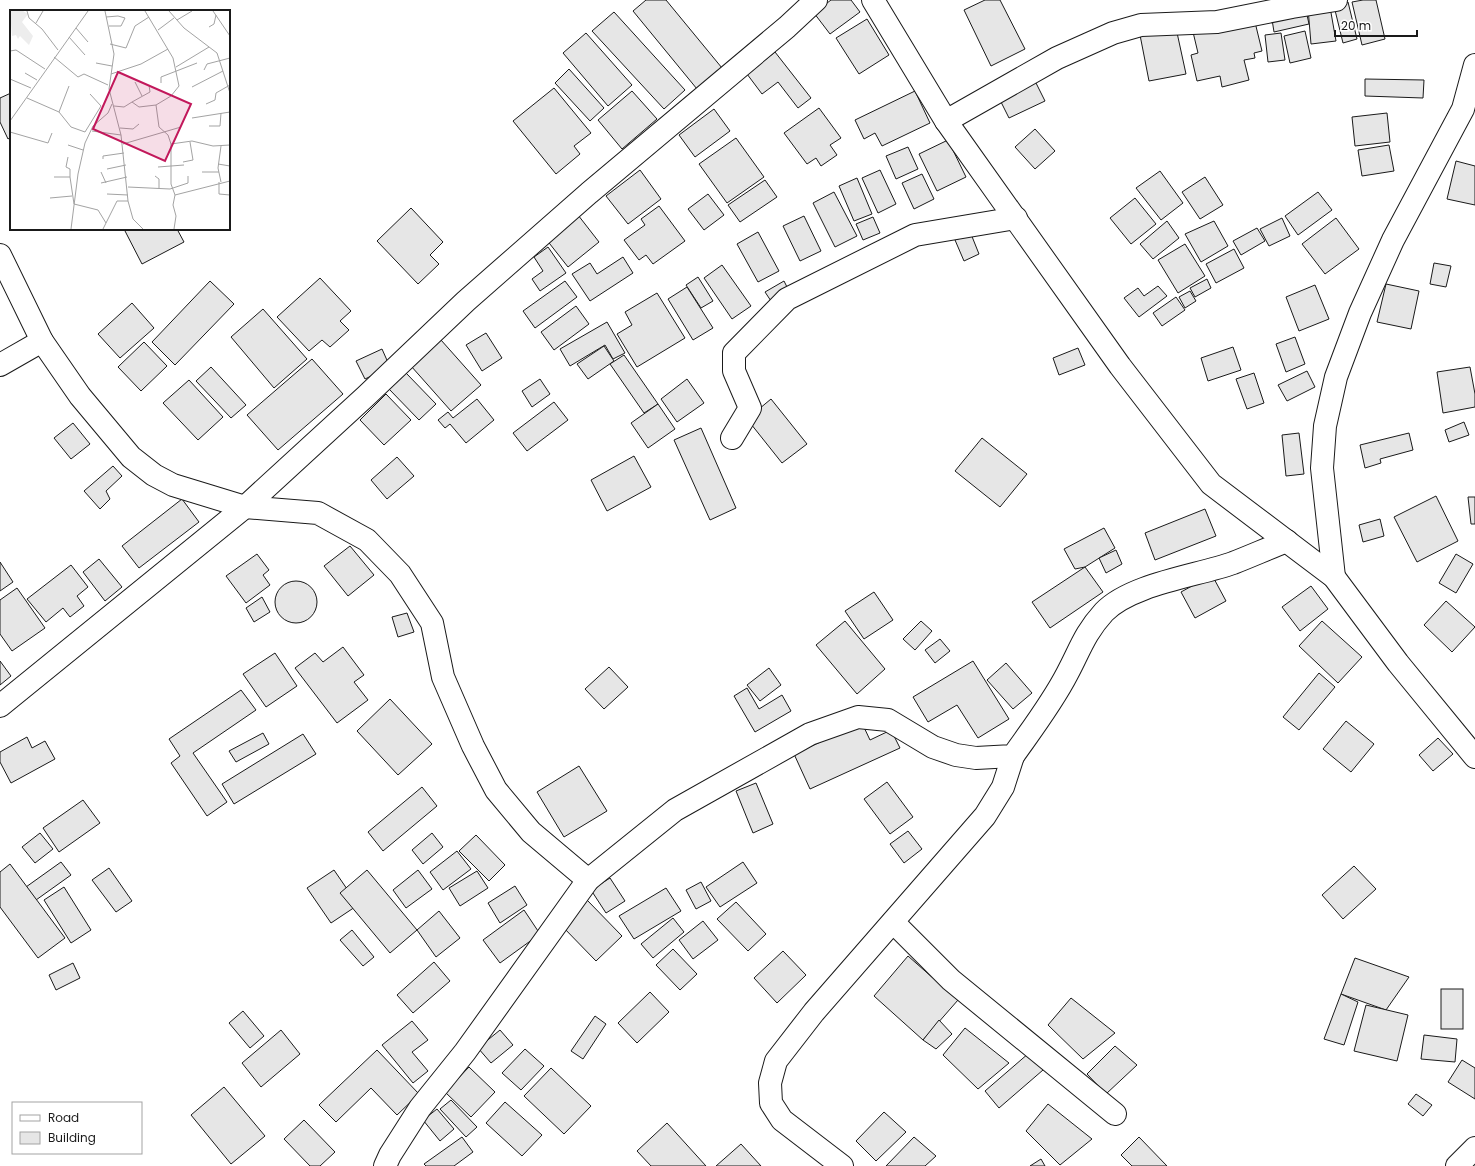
<svg xmlns="http://www.w3.org/2000/svg" width="1475" height="1166" viewBox="0 0 1475 1166" font-family="Poppins,sans-serif">
	<rect width="100%" height="100%" fill="#fff"/>
	<!-- building -->
	<g fill="#e6e6e6" stroke="#1a1a1a">
		<polygon points="646,0 666,0 722,68 697,89 633,11"/>
		<polygon points="831,0 851,0 860,12 830,34 814,13"/>
		<polygon points="985,0 1000,0 1025,49 991,66 964,10"/>
		<polygon points="1363,0 1376,0 1385,39 1362,45 1352,2"/>
		<polygon points="1348,2 1357,39 1343,43 1334,6"/>
		<polygon points="1305,6 1309,24 1274,32 1271,13"/>
		<polygon points="1330,7 1336,41 1311,44 1308,8"/>
		<polygon points="614,12 685,90 664,109 592,31"/>
		<polygon points="1254,18 1262,51 1254,53 1255,58 1244,60 1249,80 1222,87 1220,76 1197,81 1191,55 1198,53 1193,32"/>
		<polygon points="867,19 889,55 859,74 836,38"/>
		<polygon points="1176,28 1186,74 1149,81 1140,35"/>
		<polygon points="1305,31 1311,58 1290,63 1284,36"/>
		<polygon points="586,33 632,85 608,106 563,53"/>
		<polygon points="1281,33 1285,60 1268,62 1265,35"/>
		<polygon points="775,52 811,98 798,108 778,82 762,94 747,74"/>
		<polygon points="569,69 604,108 590,121 555,83"/>
		<polygon points="1032,75 1045,101 1009,118 996,92"/>
		<polygon points="1365,79 1424,80 1423,98 1365,96"/>
		<polygon points="554,88 591,133 574,146 580,154 556,174 513,121"/>
		<polygon points="632,91 657,119 622,149 598,120"/>
		<polygon points="915,91 930,123 882,146 875,133 864,139 855,120"/>
		<polygon points="11,93 11,137 8,139 0,122 0,98"/>
		<polygon points="819,108 841,138 830,145 837,155 821,166 816,158 807,164 784,133"/>
		<polygon points="714,109 730,131 695,157 679,135"/>
		<polygon points="1387,113 1390,142 1355,146 1352,117"/>
		<polygon points="1035,129 1055,151 1035,169 1015,147"/>
		<polygon points="736,138 764,177 727,203 699,164"/>
		<polygon points="948,140 966,177 937,191 919,154"/>
		<polygon points="1389,145 1394,171 1362,176 1358,150"/>
		<polygon points="908,147 918,169 896,179 886,156"/>
		<polygon points="1456,161 1475,166 1475,205 1447,199"/>
		<polygon points="640,170 661,199 628,224 606,196"/>
		<polygon points="880,170 896,204 878,213 862,178"/>
		<polygon points="1160,171 1183,203 1161,220 1136,188"/>
		<polygon points="922,174 934,199 914,209 902,183"/>
		<polygon points="1205,177 1223,205 1200,219 1182,192"/>
		<polygon points="857,178 872,214 854,221 839,186"/>
		<polygon points="765,180 777,197 740,222 728,205"/>
		<polygon points="834,192 857,236 835,247 813,203"/>
		<polygon points="1318,192 1332,210 1298,235 1285,216"/>
		<polygon points="708,194 724,215 704,230 688,209"/>
		<polygon points="1135,198 1156,224 1131,244 1110,218"/>
		<polygon points="659,206 685,241 653,264 646,255 639,260 624,240 645,225 641,219"/>
		<polygon points="411,208 443,242 430,255 439,264 418,284 377,241"/>
		<polygon points="578,215 599,242 568,267 546,239"/>
		<polygon points="804,216 821,251 800,261 783,226"/>
		<polygon points="873,217 880,233 863,240 856,224"/>
		<polygon points="1282,218 1290,236 1269,246 1260,229"/>
		<polygon points="1336,218 1359,249 1325,274 1302,244"/>
		<polygon points="1167,221 1179,238 1153,259 1140,244"/>
		<polygon points="1214,221 1228,246 1201,262 1185,234"/>
		<polygon points="1257,228 1265,241 1241,255 1233,241"/>
		<polygon points="124,229 177,229 184,242 142,264"/>
		<polygon points="758,232 779,271 758,282 737,244"/>
		<polygon points="971,234 979,254 964,261 955,240"/>
		<polygon points="1185,244 1205,276 1178,293 1158,260"/>
		<polygon points="548,247 566,273 540,291 532,279 543,271 534,257"/>
		<polygon points="1234,249 1244,268 1216,283 1206,264"/>
		<polygon points="623,257 633,273 590,301 572,274 590,263 597,274"/>
		<polygon points="1434,263 1451,266 1446,287 1430,284"/>
		<polygon points="722,265 751,306 732,319 704,278"/>
		<polygon points="698,277 713,301 701,308 686,285"/>
		<polygon points="320,278 351,311 340,321 349,330 330,347 322,340 309,351 277,317"/>
		<polygon points="1207,279 1211,288 1195,297 1190,288"/>
		<polygon points="210,281 234,304 175,365 152,342"/>
		<polygon points="565,281 577,297 535,328 523,311"/>
		<polygon points="784,281 789,291 771,301 765,292"/>
		<polygon points="1386,284 1419,291 1411,329 1377,322"/>
		<polygon points="1315,285 1329,319 1299,331 1286,297"/>
		<polygon points="1158,286 1167,296 1139,317 1124,298 1138,288 1144,296"/>
		<polygon points="687,287 713,328 693,340 668,299"/>
		<polygon points="1190,291 1196,301 1185,308 1179,297"/>
		<polygon points="657,293 685,338 637,367 617,334 632,325 625,312"/>
		<polygon points="1176,297 1185,310 1162,326 1153,313"/>
		<polygon points="132,303 154,328 120,358 98,334"/>
		<polygon points="576,306 589,324 554,350 541,332"/>
		<polygon points="263,309 307,359 274,388 231,337"/>
		<polygon points="607,322 625,353 613,359 605,345 570,366 560,349"/>
		<polygon points="486,333 502,358 482,371 466,345"/>
		<polygon points="1295,337 1305,364 1286,372 1276,344"/>
		<polygon points="441,340 481,385 451,411 411,366"/>
		<polygon points="144,342 167,366 141,391 118,367"/>
		<polygon points="604,346 614,361 588,379 577,364"/>
		<polygon points="1233,347 1241,370 1208,381 1201,358"/>
		<polygon points="1078,348 1085,365 1059,375 1053,358"/>
		<polygon points="382,349 390,367 365,379 356,361"/>
		<polygon points="624,355 658,404 644,413 610,364"/>
		<polygon points="312,359 343,394 278,450 247,415"/>
		<polygon points="211,367 246,405 231,418 196,381"/>
		<polygon points="1470,367 1475,394 1475,407 1443,413 1437,372"/>
		<polygon points="1307,371 1315,387 1287,401 1278,385"/>
		<polygon points="406,373 436,404 419,420 389,389"/>
		<polygon points="1254,373 1264,403 1247,409 1236,379"/>
		<polygon points="540,379 550,394 532,407 522,391"/>
		<polygon points="687,379 704,403 677,422 661,399"/>
		<polygon points="189,380 223,417 198,440 163,403"/>
		<polygon points="386,394 411,420 384,445 360,420"/>
		<polygon points="477,399 494,420 466,443 450,424 445,428 438,420 448,412 453,418"/>
		<polygon points="771,399 807,444 782,463 747,419"/>
		<polygon points="554,402 568,420 527,451 513,433"/>
		<polygon points="658,404 675,429 648,448 631,423"/>
		<polygon points="1464,422 1469,435 1449,442 1445,430"/>
		<polygon points="73,423 90,444 71,459 54,438"/>
		<polygon points="701,428 736,508 710,520 674,440"/>
		<polygon points="1299,433 1304,474 1286,476 1282,435"/>
		<polygon points="1409,433 1413,450 1380,459 1381,463 1365,468 1360,445"/>
		<polygon points="982,438 1027,474 1000,507 955,471"/>
		<polygon points="634,456 651,487 607,511 591,480"/>
		<polygon points="397,457 414,476 387,499 371,480"/>
		<polygon points="113,466 122,476 106,491 110,499 100,509 84,491"/>
		<polygon points="1436,496 1458,541 1417,562 1394,517"/>
		<polygon points="1468,497 1475,497 1475,524 1471,524"/>
		<polygon points="182,499 199,522 139,568 122,546"/>
		<polygon points="1205,509 1216,536 1155,560 1145,533"/>
		<polygon points="1380,519 1384,536 1363,542 1359,525"/>
		<polygon points="1104,528 1115,548 1085,567 1075,569 1064,549"/>
		<polygon points="350,546 374,575 348,596 324,566"/>
		<polygon points="1116,550 1122,564 1106,573 1099,558"/>
		<polygon points="257,554 269,570 263,575 270,585 246,603 226,576"/>
		<polygon points="1456,554 1473,564 1456,593 1439,583"/>
		<polygon points="99,559 122,587 105,601 83,572"/>
		<polygon points="0,562 13,582 0,591"/>
		<polygon points="71,565 88,587 77,596 84,606 70,617 63,608 46,622 27,599"/>
		<polygon points="1085,567 1103,592 1050,628 1032,602"/>
		<polygon points="1212,575 1226,601 1195,618 1181,592"/>
		<circle cx="296" cy="602" r="21"/>
		<polygon points="1311,586 1328,609 1300,631 1282,607"/>
		<polygon points="17,588 45,628 12,651 0,634 0,600"/>
		<polygon points="874,592 893,620 864,639 845,611"/>
		<polygon points="262,597 270,612 254,622 246,608"/>
		<polygon points="1446,601 1475,627 1452,652 1424,625"/>
		<polygon points="407,613 414,632 398,637 392,617"/>
		<polygon points="845,621 885,669 857,694 816,645"/>
		<polygon points="921,621 932,631 915,650 903,639"/>
		<polygon points="1322,621 1362,657 1338,683 1299,646"/>
		<polygon points="940,639 950,651 935,663 925,650"/>
		<polygon points="343,647 364,675 354,682 368,700 337,723 295,668 315,653 323,662"/>
		<polygon points="275,653 297,686 266,707 243,674"/>
		<polygon points="0,661 11,676 0,685"/>
		<polygon points="973,661 1009,719 978,738 957,705 928,722 913,697"/>
		<polygon points="1006,663 1032,693 1013,709 987,680"/>
		<polygon points="609,667 628,687 604,709 585,689"/>
		<polygon points="769,668 781,685 760,701 747,685"/>
		<polygon points="1319,673 1335,687 1299,730 1283,717"/>
		<polygon points="747,688 759,709 782,695 791,711 755,732 734,696"/>
		<polygon points="241,690 256,710 193,753 227,802 207,816 171,763 180,756 169,739"/>
		<polygon points="390,699 432,744 398,775 357,731"/>
		<polygon points="1346,721 1374,744 1351,772 1323,749"/>
		<polygon points="862,723 870,740 891,730 900,748 810,789 794,754"/>
		<polygon points="263,733 269,744 236,762 229,751"/>
		<polygon points="303,734 316,754 234,804 222,784"/>
		<polygon points="27,737 32,748 45,741 55,759 11,783 0,762 0,752"/>
		<polygon points="1438,738 1453,754 1433,771 1419,755"/>
		<polygon points="579,766 607,811 564,837 537,792"/>
		<polygon points="887,782 913,817 890,834 864,799"/>
		<polygon points="756,783 773,824 753,833 736,791"/>
		<polygon points="422,787 437,806 383,851 368,832"/>
		<polygon points="83,800 100,823 59,852 43,828"/>
		<polygon points="908,831 922,849 904,863 890,844"/>
		<polygon points="40,833 53,849 35,863 22,847"/>
		<polygon points="432,833 443,847 423,864 412,850"/>
		<polygon points="476,835 505,865 489,881 459,851"/>
		<polygon points="457,851 471,869 443,890 430,872"/>
		<polygon points="61,862 71,875 36,900 26,887"/>
		<polygon points="743,862 757,883 720,907 706,887"/>
		<polygon points="10,864 65,938 38,958 0,907 0,872"/>
		<polygon points="1354,866 1376,889 1343,919 1322,895"/>
		<polygon points="109,868 132,901 116,912 92,880"/>
		<polygon points="334,870 358,905 331,923 307,888"/>
		<polygon points="367,870 417,930 390,953 340,893"/>
		<polygon points="418,870 432,889 406,908 393,890"/>
		<polygon points="477,871 488,888 460,906 449,888"/>
		<polygon points="610,878 625,901 606,913 591,890"/>
		<polygon points="701,882 711,901 696,909 686,890"/>
		<polygon points="515,886 527,905 500,923 488,903"/>
		<polygon points="64,887 91,930 71,943 44,900"/>
		<polygon points="666,888 681,911 634,939 619,916"/>
		<polygon points="587,900 622,936 596,961 561,925"/>
		<polygon points="736,902 766,934 748,951 717,919"/>
		<polygon points="524,910 540,934 500,963 483,940"/>
		<polygon points="439,911 460,938 436,957 417,930"/>
		<polygon points="673,918 684,932 653,958 641,944"/>
		<polygon points="703,921 718,940 693,959 679,940"/>
		<polygon points="352,930 374,957 363,966 340,940"/>
		<polygon points="673,949 697,974 680,990 656,965"/>
		<polygon points="783,951 806,975 777,1003 754,978"/>
		<polygon points="908,956 958,1000 923,1040 874,996"/>
		<polygon points="1355,958 1409,977 1386,1010 1341,994"/>
		<polygon points="434,962 450,981 413,1013 397,995"/>
		<polygon points="73,963 80,978 56,990 49,975"/>
		<rect x="1441" y="989" width="22" height="40"/>
		<polygon points="650,992 669,1012 637,1043 618,1023"/>
		<polygon points="1341,994 1358,1002 1344,1045 1324,1039"/>
		<polygon points="1071,998 1115,1033 1083,1059 1048,1025"/>
		<polygon points="1366,1005 1408,1015 1397,1061 1354,1051"/>
		<polygon points="243,1011 264,1036 250,1048 229,1023"/>
		<polygon points="595,1016 606,1024 583,1059 571,1051"/>
		<polygon points="939,1020 952,1034 936,1049 923,1040"/>
		<polygon points="412,1021 428,1040 412,1052 428,1071 413,1083 382,1045"/>
		<polygon points="965,1028 1009,1063 978,1089 943,1055"/>
		<polygon points="281,1030 300,1054 261,1087 242,1063"/>
		<polygon points="500,1030 513,1045 491,1063 478,1048"/>
		<polygon points="1424,1035 1457,1039 1455,1062 1421,1059"/>
		<polygon points="1115,1046 1137,1065 1106,1094 1087,1074"/>
		<polygon points="525,1049 544,1066 521,1090 502,1073"/>
		<polygon points="377,1050 419,1094 397,1115 371,1088 336,1122 319,1105"/>
		<polygon points="1029,1053 1043,1070 999,1108 985,1091"/>
		<polygon points="1462,1060 1475,1068 1475,1099 1448,1082"/>
		<polygon points="469,1067 495,1092 471,1117 445,1092"/>
		<polygon points="551,1068 591,1106 564,1134 524,1096"/>
		<polygon points="224,1087 265,1136 231,1164 191,1115"/>
		<polygon points="1416,1094 1432,1105 1423,1116 1408,1104"/>
		<polygon points="451,1100 477,1127 466,1137 440,1109"/>
		<polygon points="505,1102 542,1135 522,1156 486,1123"/>
		<polygon points="1048,1104 1092,1139 1060,1165 1026,1131"/>
		<polygon points="437,1109 454,1129 440,1141 423,1120"/>
		<polygon points="884,1112 906,1132 876,1161 856,1141"/>
		<polygon points="304,1120 335,1152 320,1166 310,1166 284,1139"/>
		<polygon points="667,1123 706,1166 651,1166 637,1151"/>
		<polygon points="462,1137 473,1152 454,1166 426,1166 424,1164"/>
		<polygon points="914,1137 936,1156 925,1166 886,1166"/>
		<polygon points="1139,1137 1167,1166 1132,1166 1121,1155"/>
		<polygon points="741,1144 761,1166 716,1166"/>
		<polygon points="1041,1159 1045,1166 1030,1166"/>
	</g>
	<g fill="none" stroke-linecap="round" stroke-linejoin="round">
		<defs>
			<g id="street">
				<polyline points="873,0 946,121 1120,366 1211,484 1334,577 1398,663 1475,757"/>
				<polyline points="946,121 1057,58 1113,33 1141,25 1217,22 1292,7 1336,0"/>
				<polyline points="0,255 42,341 80,396 131,457 154,475 173,485 245,507 318,513 367,540 400,574 432,623 443,677 473,746 496,790 531,832 588,880"/>
				<polyline points="0,365 42,341"/>
				<polyline points="732,438 750,408 734,371 734,353 787,299 915,235 1016,218"/>
				<polyline points="1334,577 1322,468 1325,426 1336,377 1360,313 1393,240 1463,109 1475,65"/>
				<polyline points="0,706 245,507 366,396 466,301 589,193 787,27 816,0"/>
				<polyline points="893,922 951,980 1115,1114"/>
				<path d="M385 1166 390 1155 420 1108 465 1052 588 880 675 810 810 734 858 717 888 720 933 747 956 755 976 758 1013 756C1032 729 1052 703 1067 674 1080 650 1084 634 1104 612 1131 584 1196 576 1233 563 1251 556 1269 548 1287 541"/>
				<polyline points="842,1166 782,1120 771,1103 770,1083 776,1061 814,1012 985,816 1003,787 1013,756"/>
				<polyline points="1457,1166 1475,1148"/>
			</g>
		</defs>
		<!-- street casing -->
		<use href="#street" stroke="#1a1a1a" stroke-width="24"/>
		<!-- street -->
		<use href="#street" stroke="#fff" stroke-width="22"/>
	</g>
	<!-- overview -->
	<g transform="translate(10 10)">
		<rect width="220" height="220" fill="#fff"/>
		<path d="M0 1H13L18 4 12 12 23 26 19 35 10 26 8 29 6 25 2 26Z" fill="#ededed"/>
		<path fill="none" stroke="#a3a3a3" stroke-width="1" d="M17 1 19 8 32 19 48 40M95 1 104 44 99 79 111 125 118 191 123 209 133 219M159 1 174 18 207 43 220 83M203 1 220 26M96 7 108 6 115 8 111 16H99M167 10 182 1M26 13 33 1M199 17 204 14 206 5M66 18 78 32M148 20 164 8M59 27 75 45M100 34 116 38 125 16 139 7M0 41 6 40 35 59M44 47 68 67 74 64 98 75M86 53 102 56M166 57 199 37M194 60 197 54 220 48M15 63 27 70M101 64 131 54 158 39M0 69 21 78M125 72 132 86M151 73V67L187 53M182 77 213 61M17 88 49 102 61 117 75 122 91 96 80 84M122 92 140 82 139 75M196 94 205 90 206 83 220 75M146 95 149 117 158 125 161 134V174L165 185 163 195 166 206 164 219M104 96 114 97 122 92 129 97 146 95 161 86 169 76 163 48 135 1M49 102 59 76M182 108 220 102M0 111 78 1M199 116H210L211 103M110 118 123 119 129 114M82 121 111 125M0 122 38 133 42 123M113 134 171 117M161 134 182 131 203 136 220 135M58 135 73 140M58 147 56 157 60 159V167M93 149V146L114 143M173 152 183 150 180 132M208 154 220 156M148 157 174 155M97 159 116 155M91 162 96 173M192 162H209M145 166 149 169V179M44 167H60L64 194 88 200 96 213M209 172V184L220 185M211 172 208 158 211 136M91 173 117 167M118 177 160 179 178 173V166M97 184 118 185M165 185 220 171M40 188 62 186M61 219 68 164 75 133 83 116 98 103 102 94M93 219 107 191H118"/>
		<path fill="#c2185b" fill-opacity="0.15" stroke="#c2185b" stroke-width="2" d="M108 62 181 94 155 151 83 119Z"/>
		<rect width="220" height="220" fill="none" stroke="#1a1a1a" stroke-width="2"/>
	</g>
	<!-- legend -->
	<rect x="12" y="1102" width="130" height="52" fill="#ffffff" stroke="#a3a3a3"/>
	<rect x="20" y="1115" width="20" height="6" fill="#ffffff" stroke="#a3a3a3"/>
	<text x="48" y="1122" font-size="12" fill="#1a1a1a">Road</text>
	<rect x="20" y="1132" width="20" height="12" fill="#e6e6e6" stroke="#a3a3a3"/>
	<text x="48" y="1142" font-size="12" fill="#1a1a1a">Building</text>
	<!-- scale -->
	<path d="M1335 30v6h82v-6" fill="none" stroke="#1a1a1a" stroke-width="2"/>
	<text x="1341" y="30" font-size="12" fill="#1a1a1a" stroke="#ffffff" stroke-width="3" paint-order="stroke">20 m</text>
</svg>
